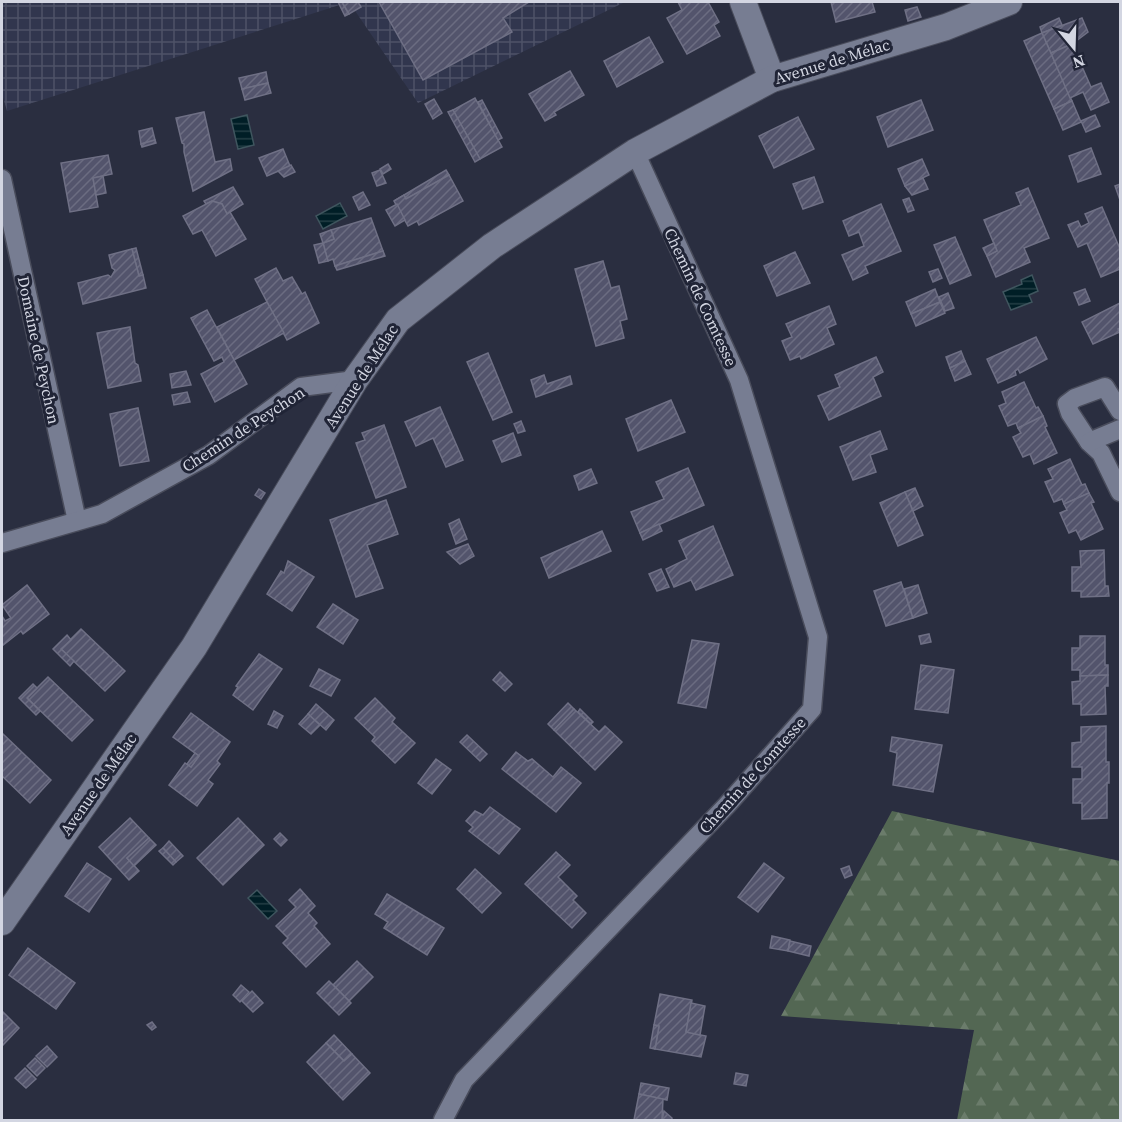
<svg xmlns="http://www.w3.org/2000/svg" width="1122" height="1122" viewBox="0 0 1122 1122" font-family="'Source Serif 4',serif">
	<defs>
		<pattern id="industrial-grid" width="8" height="8" patternUnits="userSpaceOnUse" patternTransform="scale(1.5)"><rect width="8" height="8" fill="#31364e"/><path d="M0 4h8M4 0v8" fill="none" stroke="#4e5267"/></pattern>
		<pattern id="forest-firs" width="22" height="20" patternUnits="userSpaceOnUse" patternTransform="scale(1.5)"><rect width="22" height="20" fill="#536753"/><path d="M5 1l3.5 6h-7zM16 11l3.5 6h-7z" fill="#6b7c6b"/></pattern>
		<pattern id="water-rules" width="6" height="5" patternUnits="userSpaceOnUse" patternTransform="scale(1.5)"><rect width="6" height="5" fill="#001e26"/><path d="M0 2.5h6" fill="none" stroke="#243e45"/></pattern>
		<pattern id="building-hatch" width="6" height="6" patternUnits="userSpaceOnUse" patternTransform="scale(1.5)"><rect width="6" height="6" fill="#53546c"/><path d="M-1 1l2-2M0 6l6-6M5 7l2-2" fill="none" stroke="#6b6c81"/></pattern>
	</defs>
	<rect width="100%" height="100%" fill="#2a2e40"/>
	<!-- industrial -->
	<polygon fill="url(#industrial-grid)" points="2,2 625,2 418,103 349,2 7,111 2,94"/>
	<!-- forest -->
	<polygon fill="url(#forest-firs)" points="892,811 1120,861 1120,1120 957,1120 974,1030 781,1016"/>
	<!-- water -->
	<g fill="url(#water-rules)" stroke="#3f555e" stroke-width="1.5">
		<polygon points="247,115 254,145 238,149 231,119"/>
		<polygon points="340,203 347,216 323,229 316,216"/>
		<polygon points="1032,275 1038,291 1029,295 1032,302 1011,310 1003,292 1022,284 1021,280"/>
		<polygon points="257,890 277,911 268,919 248,898"/>
	</g>
	<!-- building -->
	<g fill="url(#building-hatch)" stroke="#6f7085" stroke-width="1.5">
		<polygon points="338,2 342,2 349,14 345,16"/>
		<polygon points="342,2 358,2 361,7 349,14"/>
		<polygon points="379,2 529,2 503,18 512,32 423,80"/>
		<polygon points="678,2 708,2 719,22 714,25 720,36 687,54 667,18 682,10"/>
		<polygon points="831,2 872,2 875,12 836,22"/>
		<polygon points="917,7 921,17 908,21 905,10"/>
		<polygon points="1059,18 1062,25 1042,33 1040,27"/>
		<polygon points="1082,18 1088,32 1072,44 1051,53 1042,33"/>
		<polygon points="1042,33 1072,101 1054,109 1024,41"/>
		<polygon points="649,37 663,62 617,87 604,61"/>
		<polygon points="1072,44 1091,87 1101,83 1109,102 1091,110 1083,92 1070,98 1051,53"/>
		<polygon points="570,71 584,95 554,112 556,115 545,121 529,94"/>
		<polygon points="266,72 268,83 242,89 239,78"/>
		<polygon points="268,83 271,93 245,100 242,89"/>
		<polygon points="475,98 502,147 480,159 453,110"/>
		<polygon points="434,99 442,113 433,119 425,104"/>
		<polygon points="482,100 502,138 498,140 478,102"/>
		<polygon points="921,100 933,130 888,147 877,117"/>
		<polygon points="1072,101 1081,122 1063,130 1054,109"/>
		<polygon points="453,110 480,159 475,162 448,112"/>
		<polygon points="204,112 215,162 230,159 232,170 193,191 184,152 184,144 182,143 176,118"/>
		<polygon points="1095,115 1100,126 1086,132 1081,121"/>
		<polygon points="798,117 814,149 774,168 759,136"/>
		<polygon points="152,128 155,140 141,144 139,131"/>
		<polygon points="155,140 156,143 142,147 141,144"/>
		<polygon points="1091,148 1101,174 1078,182 1069,156"/>
		<polygon points="283,149 290,166 267,176 259,158"/>
		<polygon points="108,155 112,174 93,178 98,207 70,212 61,163"/>
		<polygon points="922,159 929,175 905,186 898,169"/>
		<polygon points="388,164 391,169 383,174 380,169"/>
		<polygon points="291,165 295,172 284,177 278,171"/>
		<polygon points="380,170 386,183 377,186 372,173"/>
		<polygon points="446,170 449,175 406,199 404,195 394,201"/>
		<polygon points="449,175 463,201 419,225 417,221 408,226 394,201 404,195 406,199"/>
		<polygon points="103,176 106,193 96,195 93,178"/>
		<polygon points="814,177 823,202 803,209 793,184"/>
		<polygon points="923,178 928,189 912,195 905,186"/>
		<polygon points="1120,184 1120,200 1115,186"/>
		<polygon points="233,187 243,204 227,214 222,204 212,201 206,204 204,201"/>
		<polygon points="1028,188 1049,238 1024,248 1030,262 996,277 987,256 997,251 984,220 1021,205 1016,193"/>
		<polygon points="363,192 370,205 359,210 353,197"/>
		<polygon points="909,198 914,210 908,212 903,200"/>
		<polygon points="212,201 222,204 227,214 230,212 246,239 216,256 202,230 193,234 183,216"/>
		<polygon points="397,204 405,220 395,226 386,210"/>
		<polygon points="881,204 901,251 865,266 868,273 853,280 842,255 864,246 859,232 849,236 843,221"/>
		<polygon points="1102,207 1120,249 1120,269 1101,277 1087,243 1078,247 1068,225 1078,221 1081,227 1089,223 1085,214"/>
		<polygon points="371,218 383,251 335,266 333,259 328,261 323,243 334,239 331,230"/>
		<polygon points="331,230 334,239 323,243 320,234"/>
		<polygon points="955,237 971,275 950,284 934,245"/>
		<polygon points="323,243 328,261 319,263 314,245"/>
		<polygon points="994,243 997,251 987,256 983,248"/>
		<polygon points="136,248 143,275 139,276 132,249"/>
		<polygon points="132,249 139,276 143,275 146,288 83,304 78,283 108,275 111,277 115,270 112,268 109,255"/>
		<polygon points="383,251 385,256 337,270 335,266"/>
		<polygon points="795,252 810,283 777,296 764,266"/>
		<polygon points="603,261 611,288 619,286 627,319 620,321 624,338 596,346 575,269"/>
		<polygon points="276,268 283,281 292,277 302,294 305,292 319,323 287,340 255,279"/>
		<polygon points="938,269 942,278 933,282 929,272"/>
		<polygon points="935,289 940,302 911,314 906,302"/>
		<polygon points="1085,289 1090,301 1079,305 1074,293"/>
		<polygon points="948,293 954,308 945,311 939,297"/>
		<polygon points="267,302 284,333 234,360 217,327"/>
		<polygon points="940,302 945,313 916,326 911,314"/>
		<polygon points="1120,303 1120,328 1118,329 1120,332 1093,344 1082,322"/>
		<polygon points="829,306 836,324 827,328 834,344 801,359 800,356 790,360 782,341 792,337 786,324"/>
		<polygon points="207,310 247,384 215,402 201,374 224,362 222,357 214,361 191,318"/>
		<polygon points="130,327 135,363 138,365 141,381 108,388 97,333"/>
		<polygon points="1036,337 1047,359 1020,373 1018,369 1015,371 1016,375 998,383 987,359"/>
		<polygon points="961,351 965,361 950,368 946,357"/>
		<polygon points="488,353 512,412 493,420 467,362"/>
		<polygon points="876,357 883,372 873,377 881,396 829,420 818,396 840,387 835,375"/>
		<polygon points="965,361 971,374 955,381 950,368"/>
		<polygon points="186,371 191,385 172,388 170,374"/>
		<polygon points="544,375 547,384 570,376 572,384 536,397 531,380"/>
		<polygon points="1024,382 1036,408 1038,407 1043,416 1018,428 1016,423 1008,426 999,406 1006,403 1002,392"/>
		<polygon points="187,392 190,402 174,405 172,395"/>
		<polygon points="671,400 685,432 638,451 626,419"/>
		<polygon points="440,407 463,460 446,467 433,438 416,446 405,422"/>
		<polygon points="138,408 149,461 120,466 110,414"/>
		<polygon points="1043,416 1047,426 1045,427 1057,453 1034,464 1030,454 1023,457 1013,437 1021,433 1018,428"/>
		<polygon points="521,421 525,431 518,433 514,424"/>
		<polygon points="384,425 406,487 376,498 356,443 365,440 362,433"/>
		<polygon points="880,431 887,449 870,455 876,472 853,480 840,447"/>
		<polygon points="513,433 521,455 502,462 493,441"/>
		<polygon points="1070,459 1082,485 1085,484 1089,493 1064,504 1062,499 1054,502 1045,482 1053,479 1048,469"/>
		<polygon points="688,468 704,505 640,533 631,512 664,499 656,482"/>
		<polygon points="591,469 597,483 579,490 574,476"/>
		<polygon points="915,488 923,506 913,511 905,492"/>
		<polygon points="259,489 265,493 261,499 255,495"/>
		<polygon points="905,492 923,535 898,546 880,503"/>
		<polygon points="1089,493 1094,502 1091,503 1103,529 1081,540 1076,530 1069,533 1060,513 1067,510 1064,504"/>
		<polygon points="386,500 398,534 367,545 383,588 356,597 330,520"/>
		<polygon points="459,519 467,539 456,544 449,524"/>
		<polygon points="659,524 662,531 643,540 640,533"/>
		<polygon points="713,526 733,575 696,590 691,580 674,587 666,569 687,559 679,541"/>
		<polygon points="602,531 611,551 549,578 541,558"/>
		<polygon points="468,544 474,556 460,564 447,552"/>
		<polygon points="1104,550 1105,586 1108,586 1109,596 1081,597 1081,591 1072,591 1072,567 1081,567 1080,551"/>
		<polygon points="288,561 314,577 292,611 267,594 281,571 284,573"/>
		<polygon points="661,569 669,587 657,591 649,574"/>
		<polygon points="901,582 913,618 886,626 874,591"/>
		<polygon points="27,585 49,614 23,634 21,631 2,646 2,616 5,621 11,618 2,605"/>
		<polygon points="918,585 927,613 913,618 904,589"/>
		<polygon points="333,604 358,620 343,644 317,627"/>
		<polygon points="81,629 125,671 105,691 61,649"/>
		<polygon points="929,634 931,642 921,644 919,636"/>
		<polygon points="67,635 71,640 61,649 74,661 70,666 53,649"/>
		<polygon points="1080,636 1105,636 1105,665 1108,665 1108,675 1080,676 1080,670 1072,670 1072,648 1080,648"/>
		<polygon points="692,640 719,644 706,708 678,703"/>
		<polygon points="259,654 282,669 253,710 233,695 238,687 236,686"/>
		<polygon points="921,665 954,670 948,713 915,709"/>
		<polygon points="319,669 340,680 331,696 310,686"/>
		<polygon points="500,672 512,684 505,691 493,680"/>
		<polygon points="1108,675 1108,686 1105,686 1106,714 1081,715 1081,704 1073,704 1072,682 1080,681 1080,676"/>
		<polygon points="48,677 93,720 72,741 27,698"/>
		<polygon points="33,684 37,688 27,698 40,711 36,715 19,698"/>
		<polygon points="375,698 395,718 392,722 415,743 395,763 372,741 375,737 355,718"/>
		<polygon points="568,703 574,709 554,730 548,724"/>
		<polygon points="316,704 334,720 326,730 308,714"/>
		<polygon points="574,709 599,732 605,726 622,742 595,770 554,730"/>
		<polygon points="580,709 593,722 591,724 578,712"/>
		<polygon points="274,711 283,716 277,728 268,724"/>
		<polygon points="191,713 230,742 217,761 220,764 208,780 213,784 197,806 169,785 185,763 191,767 199,756 173,737"/>
		<polygon points="308,714 320,725 311,734 299,724"/>
		<polygon points="1106,726 1106,762 1109,762 1109,783 1107,783 1107,818 1082,819 1082,803 1073,803 1073,779 1082,779 1082,767 1072,767 1072,743 1081,742 1081,727"/>
		<polygon points="2,733 51,780 30,803 2,776"/>
		<polygon points="467,735 487,754 480,761 460,742"/>
		<polygon points="892,737 942,745 933,792 893,785 897,753 890,751"/>
		<polygon points="516,752 528,761 532,759 553,777 561,767 581,783 556,812 502,769"/>
		<polygon points="195,753 199,756 191,767 187,764"/>
		<polygon points="436,759 451,770 432,794 418,783"/>
		<polygon points="490,807 520,829 499,854 469,831 473,827 466,821 475,811 483,815"/>
		<polygon points="130,818 149,838 127,858 139,871 129,880 99,847"/>
		<polygon points="238,818 264,845 223,885 197,858"/>
		<polygon points="280,833 287,840 281,846 274,839"/>
		<polygon points="149,838 156,845 134,866 127,858"/>
		<polygon points="169,841 183,856 176,862 163,848"/>
		<polygon points="163,848 176,862 173,865 159,851"/>
		<polygon points="556,852 570,865 558,877 577,896 573,900 586,913 572,928 525,884"/>
		<polygon points="87,863 111,879 89,912 65,896"/>
		<polygon points="764,863 784,878 758,912 738,897"/>
		<polygon points="849,866 852,875 845,878 841,869"/>
		<polygon points="475,869 501,893 482,913 457,889"/>
		<polygon points="300,889 315,906 308,913 317,923 314,926 330,944 306,967 283,943 288,938 276,926 296,907 289,900"/>
		<polygon points="387,894 444,928 427,955 384,928 388,922 375,914"/>
		<polygon points="772,936 790,940 788,951 770,948"/>
		<polygon points="790,941 811,946 809,956 788,951"/>
		<polygon points="28,948 75,983 56,1009 9,975"/>
		<polygon points="357,961 373,977 349,1001 333,985"/>
		<polygon points="329,981 351,1003 339,1015 317,993"/>
		<polygon points="241,985 249,992 240,1002 233,995"/>
		<polygon points="252,991 263,1003 253,1012 242,1001"/>
		<polygon points="660,994 692,1000 686,1032 706,1036 701,1057 655,1049 659,1026 654,1025"/>
		<polygon points="691,1003 705,1006 700,1035 686,1032"/>
		<polygon points="2,1011 19,1028 2,1046"/>
		<polygon points="152,1022 156,1027 152,1030 147,1025"/>
		<polygon points="654,1025 659,1026 655,1049 650,1048"/>
		<polygon points="334,1035 352,1054 344,1061 326,1043"/>
		<polygon points="326,1043 344,1061 352,1054 370,1073 343,1100 307,1062"/>
		<polygon points="47,1046 57,1057 47,1067 36,1056"/>
		<polygon points="35,1058 45,1068 37,1076 27,1066"/>
		<polygon points="25,1068 36,1079 26,1088 15,1078"/>
		<polygon points="736,1073 748,1075 746,1086 734,1084"/>
		<polygon points="641,1083 669,1088 667,1100 639,1094"/>
		<polygon points="639,1094 663,1099 662,1120 634,1120"/>
		<polygon points="664,1111 672,1118 672,1120 662,1120"/>
	</g>
	<g fill="none" stroke-linecap="round" stroke-linejoin="round">
		<defs>
			<g id="street">
				<polyline points="2,179 77,521"/>
				<polyline points="1120,411 1105,387 1075,398 1067,404 1070,413 1089,442 1101,453 1120,492"/>
				<polyline points="1089,442 1120,429"/>
				<polyline points="2,543 102,514 209,455 301,387 355,380"/>
				<polyline points="443,1120 464,1080 727,805 812,709 818,637 739,380 635,152"/>
			</g>
			<g id="secondary">
				<polyline points="743,2 772,79"/>
				<polyline points="2,922 194,647 355,380 398,320 492,246 635,152 772,79 946,27 1009,2"/>
			</g>
		</defs>
		<!-- street casing -->
		<use href="#street" stroke="#494c5b" stroke-width="21"/>
		<!-- secondary casing -->
		<use href="#secondary" stroke="#494c5b" stroke-width="28"/>
		<!-- street -->
		<use href="#street" stroke="#777d92" stroke-width="18"/>
		<!-- secondary -->
		<use href="#secondary" stroke="#777d92" stroke-width="26"/>
	</g>
	<g text-anchor="middle" stroke-width="6" stroke-linejoin="round" paint-order="stroke">
		<!-- street labels -->
		<g font-size="16" fill="#d3d6e2" stroke="#202436">
			<text transform="translate(832 61) rotate(-17)" y="6">Avenue de Mélac</text>
			<text transform="translate(701 297) rotate(65)" y="6">Chemin de Comtesse</text>
			<text transform="translate(39 350) rotate(78)" y="6">Domaine de Peychon</text>
			<text transform="translate(361 376) rotate(-57)" y="6">Avenue de Mélac</text>
			<text transform="translate(243 429) rotate(-33)" y="6">Chemin de Peychon</text>
			<text transform="translate(752 775) rotate(-48)" y="6">Chemin de Comtesse</text>
			<text transform="translate(98 784) rotate(-55)" y="6">Avenue de Mélac</text>
		</g>
	</g>
	<!-- border -->
	<rect width="1122" height="1122" fill="none" stroke="#d3d6e2" stroke-width="6"/>
	<!-- north arrow -->
	<g transform="translate(1074 48) rotate(161)" stroke="#202436" stroke-width="4.5" paint-order="stroke">
	<path d="M0-4.5L10 22L0 15L-10 22Z" fill="#d3d6e2"/>
	<text y="-9" font-size="16" font-weight="bold" text-anchor="middle" fill="#d3d6e2">N</text>
	</g>
</svg>
